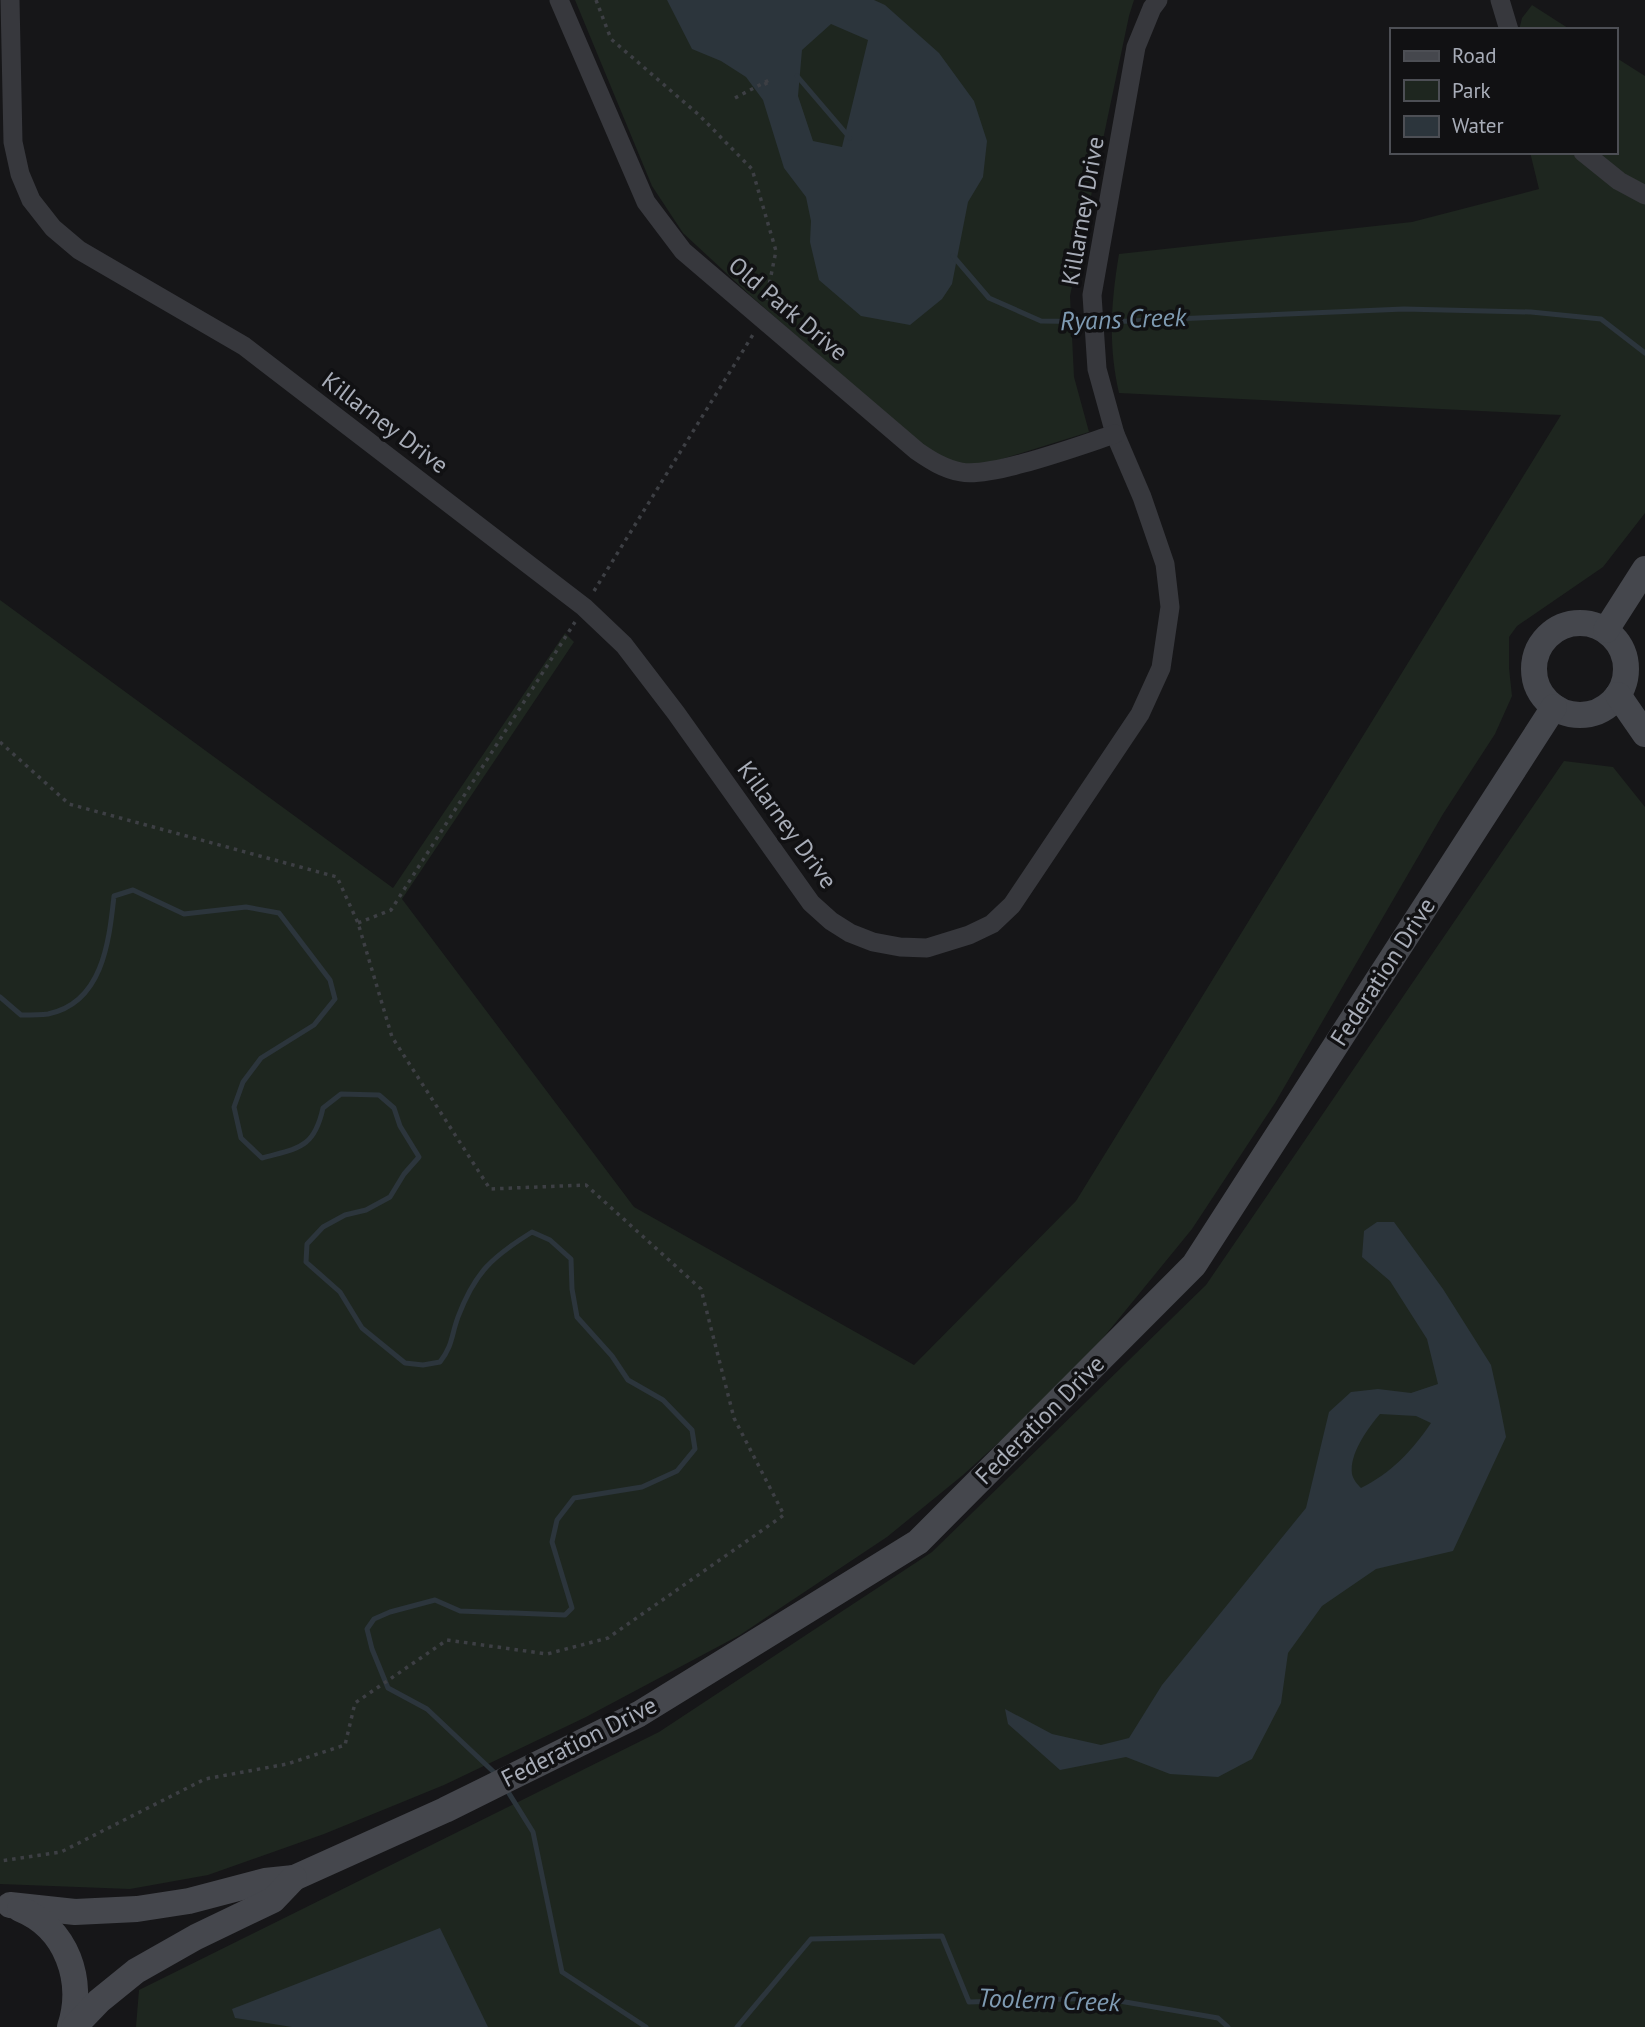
<svg xmlns="http://www.w3.org/2000/svg" width="1645" height="2027" viewBox="0 0 1645 2027" font-family="'PT Sans',sans-serif">
	<rect width="100%" height="100%" fill="#161618"/>
	<!-- green -->
	<g fill="#1e261f">
		<polygon points="575,0 1134,0 1129,16 1070,296 1074,377 1089,432 973,468 938,459 752,297 683,233 652,186"/>
		<polygon points="1532,5 1571,30 1572,30 1519,30 1522,18"/>
		<path d="M1615 57 1645 76V513L1603 567 1517 626 1509 637V668L1512 696 1495 734 1443 814 1275 1103 1192 1229 1072 1376 963 1475 887 1537 740 1635 586 1717 444 1785 324 1834 208 1875 130 1889 0 1884V600L393 888 565 633 574 642 402 899 634 1207 914 1365 1076 1201 1561 415 1119 393C1108 345 1111 302 1119 254L1412 222 1539 189 1530 152H1615Z"/>
		<polygon points="1564,761 1613,767 1645,807 1645,2027 136,2027 139,1990 659,1732 932,1552 1206,1285"/>
	</g>
	<!-- water -->
	<g fill="#2c353c" fill-rule="evenodd">
		<path d="M667 0H874L885 5 939 53 974 101 987 141 983 177 968 202 952 284 942 299 910 325 861 316 819 280 810 242 811 221 806 197 784 168 763 100 746 77 721 61 692 49ZM831 24 868 40 842 147 813 141 798 96 802 50Z"/>
		<path d="M1377 1222H1394L1443 1289 1491 1365 1499 1401 1506 1437 1453 1551 1376 1569 1322 1606 1288 1653 1281 1703 1252 1759 1218 1777 1170 1774 1126 1757 1060 1770 1008 1724 1005 1709 1052 1734 1101 1745 1129 1738 1162 1685 1306 1508 1329 1412 1351 1392 1378 1389 1411 1393 1438 1384 1427 1339 1390 1281 1362 1257 1364 1231ZM1380 1414 1416 1416 1431 1423C1413 1450 1390 1474 1361 1488 1357 1484 1353 1479 1352 1474 1349 1454 1368 1428 1380 1414Z"/>
		<polygon points="440,1928 488,2027 292,2027 235,2018 232,2009"/>
	</g>
	<g fill="none" stroke-linecap="round" stroke-linejoin="round">
		<!-- stream -->
		<g stroke="#2c353c" stroke-width="5">
			<polyline points="797,76 850,138"/>
			<polyline points="953,256 989,298 1041,321 1107,322 1404,309 1531,312 1601,319 1645,353"/>
			<path d="M0 997 21 1015C30 1015 40 1015 48 1014 103 1003 109 941 114 896L133 890 184 914 246 907 279 913 330 980 335 999 314 1025 261 1058 243 1082 234 1107 241 1138 262 1158C298 1148 314 1149 323 1108L341 1094 379 1095 394 1108 400 1126 419 1157 404 1174 390 1197 366 1210 345 1215 323 1227 307 1244 306 1262 340 1292 362 1328 405 1363 423 1365 440 1362C453 1345 451 1336 458 1317 475 1272 492 1257 532 1232L550 1240 571 1259 572 1289 577 1317 612 1356 628 1380 663 1400 692 1430 695 1449 677 1471 642 1487 574 1498 557 1520 552 1542 572 1608 565 1615 460 1611 435 1600 390 1612 374 1619 367 1629 372 1649 388 1688 427 1709 498 1776"/>
			<polyline points="505,1787 533,1832 562,1972 646,2027"/>
			<polyline points="737,2027 811,1939 942,1936 969,2002 1102,1998 1218,2018 1228,2027"/>
		</g>
		<!-- path -->
		<g stroke="#3d3f44" stroke-width="3.5" stroke-dasharray="3.5 5" stroke-linecap="butt">
			<polyline points="596,0 611,39 699,115 752,169 776,251 766,300"/>
			<polyline points="765,82 769,89"/>
			<polyline points="735,98 771,79"/>
			<polyline points="594,591 754,333"/>
			<polyline points="0,742 69,804 337,877 358,923 392,1037 490,1189 586,1185 701,1289 734,1418 784,1515 608,1638 547,1654 447,1640 355,1703 345,1745 287,1764 205,1779 61,1852 0,1861"/>
			<polyline points="358,923 391,910 575,622"/>
		</g>
		<!-- street -->
		<g stroke="#37383d" stroke-width="19">
			<polyline points="10,0 13,142 20,174 31,200 53,228 79,250 244,346 584,607 624,645 676,713 811,903 831,921 850,933 873,942 900,947 927,948 969,935 992,924 1012,905 1140,714 1161,668 1170,607 1165,564 1142,497 1115,434 1097,369 1093,310 1092,295 1136,47 1152,8 1158,0"/>
			<path d="M559 0 646 202 683 251 917 451C930 460 944 469 961 472 992 478 1081 445 1115 434"/>
			<polyline points="1500,0 1509,30"/>
			<polyline points="1583,152 1619,181 1645,195"/>
		</g>
		<!-- secondary -->
		<g stroke="#45474d" stroke-width="26">
			<circle cx="1580" cy="669" r="46"/>
			<polyline points="1606,630 1645,569"/>
			<polyline points="1618,695 1645,734"/>
			<polyline points="10,1905 75,1912 137,1909 189,1901 265,1881 294,1878 445,1810 639,1714 918,1542 1194,1265 1554,707"/>
			<path d="M20 1909C67 1928 85 1981 70 2027"/>
			<polyline points="74,2027 99,2001 136,1971 196,1937 273,1900 294,1878"/>
		</g>
	</g>
	<g text-anchor="middle" stroke-width="7" stroke-linejoin="round" paint-order="stroke">
		<!-- street labels -->
		<g font-size="24" fill="#a8adb8" stroke="#111113">
			<text transform="translate(1083 211) rotate(-80)" y="8">Killarney Drive</text>
			<text transform="translate(788 309) rotate(40)" y="8">Old Park Drive</text>
			<text transform="translate(385 423) rotate(37)" y="8">Killarney Drive</text>
			<text transform="translate(787 825) rotate(54)" y="8">Killarney Drive</text>
			<text transform="translate(1383 972) rotate(-57)" y="8">Federation Drive</text>
			<text transform="translate(1040 1420) rotate(-45)" y="8">Federation Drive</text>
			<text transform="translate(579 1742) rotate(-27)" y="8">Federation Drive</text>
		</g>
		<!-- water labels -->
		<g font-size="26" font-style="italic" fill="#7f9bb3" stroke="#111113">
			<text transform="translate(1123 319) rotate(-2)" y="9">Ryans Creek</text>
			<text transform="translate(1049 2000) rotate(2)" y="9">Toolern Creek</text>
		</g>
	</g>
	<!-- legend -->
	<rect x="1390" y="28" width="228" height="126" fill="#111113" stroke="#4d4f55" stroke-width="2"/>
	<rect x="1404" y="51" width="35" height="10" fill="#45474d" stroke="#4d4f55" stroke-width="2"/>
	<text x="1452" y="63" font-size="21" fill="#a8adb8">Road</text>
	<rect x="1404" y="80" width="35" height="21" fill="#1e261f" stroke="#4d4f55" stroke-width="2"/>
	<text x="1452" y="98" font-size="21" fill="#a8adb8">Park</text>
	<rect x="1404" y="116" width="35" height="21" fill="#2c353c" stroke="#4d4f55" stroke-width="2"/>
	<text x="1452" y="133" font-size="21" fill="#a8adb8">Water</text>
</svg>
